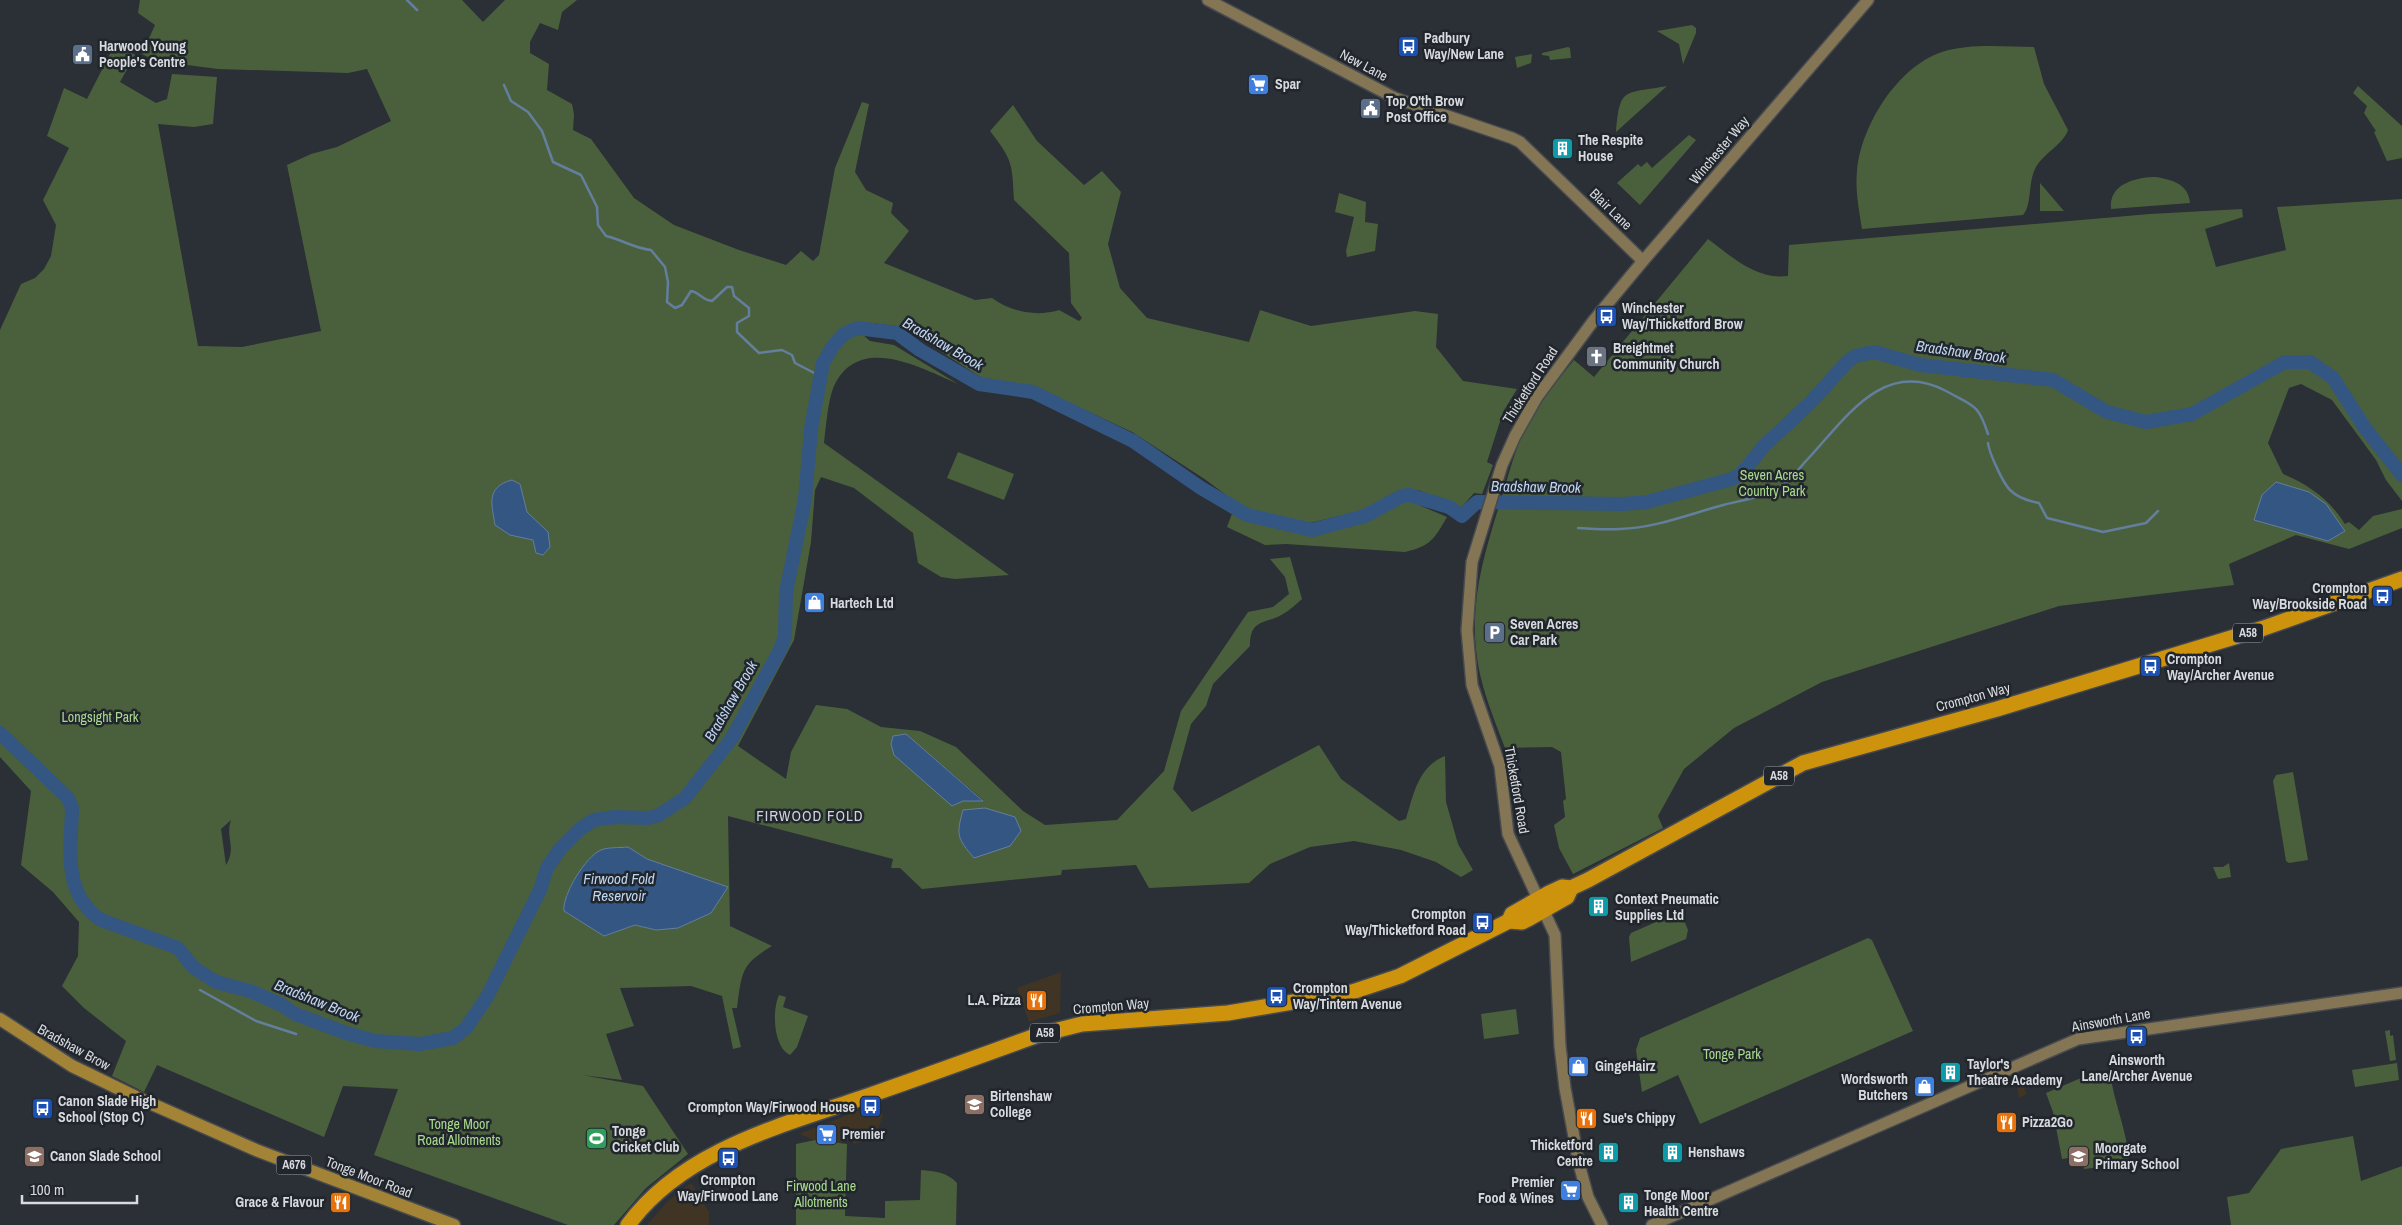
<svg xmlns="http://www.w3.org/2000/svg" width="2402" height="1225" viewBox="0 0 2402 1225" font-family="'Archivo Narrow',sans-serif">
	<rect width="100%" height="100%" fill="#2b2f36"/>
	<!-- commercial -->
	<g fill="#403525">
		<polygon points="1061,972 1060,1013 1029,1022 1017,988"/>
		<polygon points="2018,1072 2027,1094 2019,1098 2015,1073"/>
		<polygon points="878,1103 883,1116 875,1137 855,1144 850,1140 839,1143 815,1140 799,1134"/>
		<polygon points="691,1183 709,1212 709,1225 647,1225 668,1201"/>
	</g>
	<!-- green -->
	<g fill="#4a603c" fill-rule="evenodd">
		<path d="M140 0H462L483 22 505 0H577L562 12 558 30 540 23 530 42V53L549 64 547 90 572 104 574 114 573 130 591 139 634 198 674 225 739 250 786 265 801 251 813 261 819 255 835 168 862 102 869 104 855 172 866 190 893 203 891 213 909 231 884 263 975 300 992 298C1011 312 1037 317 1059 310L1079 321 1082 318 1071 303 1069 253 1014 200C1012 163 1013 161 990 131L1013 105 1037 141 1084 185 1102 171 1121 192 1108 244 1120 288 1147 318 1249 342 1260 310 1311 326 1415 311 1438 314 1436 347 1463 381 1517 389 1503 412 1487 462 1493 465 1482 494 1474 493 1461 508 1418 490 1399 493 1364 510 1310 523 1246 510 1206 480 1132 432 1033 386 982 378 902 327 872 323 854 327 870 341 894 345 958 384C921 368 859 333 834 386 828 400 826 427 824 443L1009 575 955 579 941 577 918 563 913 533 854 488 821 477 815 490 811 542 794 640 738 746 786 779 791 752 816 705 847 709 881 727 920 731 956 747 1023 811 1045 825 1117 820 1164 771 1181 711 1248 612 1273 607 1289 594 1285 577 1270 559 1290 557 1302 599C1296 604 1290 610 1283 614 1265 625 1250 618 1250 646L1213 684 1206 706 1191 724 1173 789 1192 812 1319 745 1341 779 1399 821 1406 819C1414 793 1418 767 1445 756L1446 802 1458 844 1473 870 1461 877 1436 862 1401 850 1354 841 1310 847 1270 864 1249 883 1149 888 1136 865 1062 870 1061 875 922 889 900 868H891L893 859 728 816 730 926 772 946C740 965 742 973 737 1008H732L741 1047 733 1049 722 996 691 986 620 988 634 1026 606 1034 622 1080 582 1075 643 1086 688 1154 646 1188 614 1225H568L374 1155 398 1089 343 1086 324 1137 157 1065 144 1092 112 1076 126 1041 84 1008 62 986 78 956 79 922 53 892 21 865 31 791 0 757V330L21 284 35 278 44 269 51 256 56 225 43 200 69 148 47 136 64 88 87 99 115 44 135 55 120 82 156 103 167 99 172 74 217 77 213 124 194 127 158 124 198 346 242 347 321 331 287 165 311 154 337 147 391 121 367 69 348 73 218 69 156 61 142 54 155 25 138 13ZM906 734 983 800 963 801ZM231 820C225 839 237 847 226 865L221 829ZM628 847 647 859 656 930 635 925 604 936Z"/>
		<polygon points="1692,25 1696,28 1696,33 1683,64 1679,44 1657,31"/>
		<polygon points="1568,47 1570,48 1571,58 1550,60 1549,56 1542,55 1542,53"/>
		<path d="M2034 47 2044 84 2068 130C2063 145 2043 153 2035 169 2028 183 2032 205 2023 215L1862 229C1859 210 1855 190 1857 171 1861 126 1897 67 1942 52 1971 43 2004 47 2034 47Z"/>
		<polygon points="1532,54 1531,63 1517,68 1515,57"/>
		<path d="M1667 86 1616 132C1620 86 1624 94 1667 86Z"/>
		<polygon points="2358,86 2402,126 2402,158 2387,161 2374,132 2376,131 2364,113 2367,106 2353,93"/>
		<polygon points="1689,135 1696,140 1640,205 1617,183 1638,164 1641,167 1647,162 1652,168"/>
		<path d="M2156 177C2173 180 2188 184 2190 203L2111 209C2108 184 2136 177 2156 177Z"/>
		<polygon points="2040,183 2064,211 2040,211"/>
		<polygon points="1339,193 1366,202 1365,222 1378,224 1375,251 1347,257 1346,251 1354,217 1335,212"/>
		<path d="M2402 199V501L2386 480 2376 460 2332 400 2301 384 2289 388 2268 443 2283 474C2309 485 2329 499 2345 524L2349 522 2359 530 2373 516 2402 509V528L2349 549 2296 535 2229 564 2234 585 2059 606 1822 682 1734 728 1684 769 1658 816 1663 828 1573 874 1559 848 1554 825 1565 817 1563 801 1566 799 1561 752 1552 747 1505 748C1493 716 1479 684 1476 649 1470 593 1488 542 1504 490 1510 469 1516 448 1525 429 1538 404 1556 382 1574 360L1594 377 1708 239C1732 257 1756 280 1788 276L1789 245 2150 214 2242 209 2243 217 2205 229 2216 267 2286 250 2277 207Z"/>
		<polygon points="958,452 1014,474 1004,500 947,478"/>
		<path d="M1405 499 1447 517C1434 539 1431 546 1405 552L1286 544 1265 545 1227 527 1233 511C1246 518 1300 534 1315 533 1347 529 1378 517 1405 499Z"/>
		<polygon points="2293,772 2308,860 2289,863 2286,861 2273,781 2276,775"/>
		<polygon points="2229,863 2231,877 2218,879 2213,867 2223,867"/>
		<polygon points="1674,914 1683,918 1688,930 1686,939 1631,962 1629,937 1631,933"/>
		<polygon points="1868,938 1872,940 1913,1031 1700,1124 1678,1075 1642,1092 1636,1050 1640,1038"/>
		<path d="M779 995 786 997 783 1007 808 1016 797 1047 790 1055C773 1047 772 1010 779 995Z"/>
		<polygon points="1516,1009 1519,1034 1484,1039 1481,1014"/>
		<polygon points="2390,1030 2390,1036 2393,1035 2396,1060 2390,1061 2385,1031"/>
		<polygon points="2397,1063 2399,1080 2355,1087 2352,1070"/>
		<path d="M2110 1073C2114 1102 2127 1132 2129 1159L2123 1160V1164L2084 1169 2082 1156 2062 1159 2053 1112 2046 1093 2088 1075Z"/>
		<polygon points="2353,1136 2361,1181 2402,1166 2402,1225 2231,1225 2227,1197 2249,1193 2281,1149"/>
		<path d="M815 1140 847 1144 845 1216 885 1218V1201L920 1200 921 1170C934 1171 947 1172 957 1183L956 1225H796V1144Z"/>
	</g>
	<!-- water -->
	<g fill="#335682" stroke="#647e9e">
		<path d="M512 480 520 484 527 512 548 532 550 547 543 555 536 553 533 540 510 535 495 525C492 505 485 487 512 480Z"/>
		<polygon points="2276,482 2309,492 2326,504 2345,531 2328,541 2254,520 2262,495"/>
		<polygon points="906,734 983,801 963,801 952,806 894,755 891,744 893,736"/>
		<path d="M985 808 1015 817 1021 831 1010 846 974 858C957 838 956 835 963 810Z"/>
		<path d="M628 847 647 859 728 887 711 913 678 928 656 930 635 925 604 936 564 911C562 895 586 856 601 850 608 847 619 848 628 847Z"/>
	</g>
	<g fill="none" stroke-linecap="round" stroke-linejoin="round">
		<!-- stream -->
		<g stroke="#647e9e" stroke-width="2.5">
			<polyline points="407,0 417,10"/>
			<path d="M504 85 511 101 528 112 542 131 553 162 581 175 597 207 598 225 606 236C623 240 633 248 651 250L665 267 668 282 667 302 675 308 682 305 691 291C699 292 703 301 712 301L727 287H732L734 296 749 308V316L737 323V332L759 353 782 350 792 355 795 363 820 376"/>
			<path d="M1988 443C1989 453 2003 483 2010 490 2018 498 2028 501 2039 503L2047 518 2103 532 2146 523 2158 511"/>
			<path d="M1578 528C1592 529 1606 530 1620 529 1655 528 1690 514 1723 505 1739 501 1757 498 1771 492 1784 486 1796 473 1805 462 1844 421 1882 357 1946 391 1973 406 1978 403 1988 434"/>
			<polyline points="200,990 256,1021 296,1034"/>
		</g>
		<!-- river -->
		<path stroke="#335682" stroke-width="14" d="M0 733 68 798 72 808C71 850 62 893 101 920L178 948 193 967 216 982 250 991 282 1005 295 1014 346 1033 375 1041 420 1044 453 1038 466 1028 487 997 540 890 547 868 560 849 580 829 594 820 615 817 648 818 659 815 685 798 732 738 781 648 785 636 786 592 805 499 811 429 823 363 833 346 844 334 857 328 897 333 920 350 979 384 1033 392 1133 441 1201 488 1247 515 1312 530 1365 516 1402 496 1409 495 1449 507 1462 516 1477 502 1623 504 1647 502 1732 479 1741 474 1764 446 1812 401 1847 362 1855 356 1874 352 1920 365 2053 380 2107 412 2146 422 2192 414 2285 362H2310L2333 378 2365 428 2402 475"/>
		<defs>
			<g id="secondary">
				<polyline points="1208,0 1395,98 1512,138 1520,142 1643,261"/>
				<polyline points="1602,1225 1588,1197 1579,1164 1565,1088 1560,1046 1555,935 1508,834 1500,766 1472,685 1467,630 1472,562 1502,465 1515,436 1537,397 1594,320 1643,261 1868,0"/>
				<polyline points="1652,1225 2078,1039 2402,993"/>
			</g>
			<polyline id="primary" points="0,1019 72,1066 136,1097 256,1150 454,1225"/>
			<g id="highway">
				<polyline points="1509,921 1512,914 1549,893 1562,887 1571,888 1588,880 1803,763 1997,709 2264,628 2402,579"/>
				<path d="M628 1225C684 1148 788 1124 873 1094 928 1075 983 1055 1038 1035L1082 1024 1228 1013 1352 992 1400 976 1509 921 1522 922 1530 918 1567 897 1571 888"/>
			</g>
		</defs>
		<!-- secondary casing -->
		<use href="#secondary" stroke="#474a4f" stroke-width="14"/>
		<!-- primary casing -->
		<use href="#primary" stroke="#474a4f" stroke-width="15"/>
		<!-- highway casing -->
		<use href="#highway" stroke="#474a4f" stroke-width="18"/>
		<!-- secondary -->
		<use href="#secondary" stroke="#847654" stroke-width="11"/>
		<!-- primary -->
		<use href="#primary" stroke="#a38335" stroke-width="12"/>
		<!-- highway -->
		<use href="#highway" stroke="#cd930d" stroke-width="15"/>
	</g>
	<!-- icons -->
	<defs>
		<symbol id="bus-square" viewBox="-11 -11 22 22"><rect x="-9" y="-9" width="18" height="18" rx="4" fill="#1a4fb4" stroke="#21262c"/><path d="M-5-6H5V4H4V6H2V4H-2V6H-4V4H-5ZM-3.5-4V0h7V-4ZM-3.5 1.2v1.5H-2V1.2ZM2 1.2v1.5H3.5V1.2Z" fill="#fff"/></symbol>
		<symbol id="civic-square" viewBox="-11 -11 22 22"><rect x="-9" y="-9" width="18" height="18" rx="4" fill="#5c6f8a" stroke="#21262c"/><path d="M-.6-6.5H3V-4.5H.6V-3L4-1V1h2V6H-6V1h2V-1L-.6-3ZM-1.2 2.5V6h2.4V2.5Z" fill="#fff"/></symbol>
		<symbol id="supermarket-square" viewBox="-11 -11 22 22"><rect x="-9" y="-9" width="18" height="18" rx="4" fill="#3f7fe0" stroke="#21262c"/><path d="M-6-5.5h2.5l.6 2H6L4.5 2H-2.5L-4.4-4H-6ZM-1.5 3.2a1.3 1.3 0 1 0 .1 0ZM3 3.2a1.3 1.3 0 1 0 .1 0Z" fill="#fff"/></symbol>
		<symbol id="building-square" viewBox="-11 -11 22 22"><rect x="-9" y="-9" width="18" height="18" rx="4" fill="#0f9aa8" stroke="#21262c"/><path d="M-4-6H4V6H1V3H-1V6H-4ZM-2.5-4.3h1.7v1.8h-1.7ZM.8-4.3h1.7v1.8H.8ZM-2.5-1h1.7V.8h-1.7ZM.8-1h1.7V.8H.8Z" fill="#fff"/></symbol>
		<symbol id="church-square" viewBox="-11 -11 22 22"><rect x="-9" y="-9" width="18" height="18" rx="4" fill="#6b7280" stroke="#21262c"/><path d="M-1.2-6h2.4v3.5h3.3v2.4h-3.3V6h-2.4V-.1h-3.3v-2.4h3.3Z" fill="#fff"/></symbol>
		<symbol id="shop-square" viewBox="-11 -11 22 22"><rect x="-9" y="-9" width="18" height="18" rx="4" fill="#3f7fe0" stroke="#21262c"/><path d="M-5-2.5h2.3a2.7 3.5 0 0 1 5.4 0H5L5.5 6h-11ZM-1.5-2.5h3a1.5 2.3 0 0 0-3 0Z" fill="#fff"/></symbol>
		<symbol id="parking-square" viewBox="-11 -11 22 22"><rect x="-9" y="-9" width="18" height="18" rx="4" fill="#5c6f8a" stroke="#21262c"/><path d="M-3.5-5.5H1a3.5 3.5 0 0 1 0 7H-1V5.5H-3.5ZM-1-3.4V-.6H.8a1.4 1.4 0 0 0 0-2.8Z" fill="#fff"/></symbol>
		<symbol id="restaurant-square" viewBox="-11 -11 22 22"><rect x="-9" y="-9" width="18" height="18" rx="4" fill="#e8710a" stroke="#21262c"/><path d="M-5-6h1v4h1v-4h1v4h1v-4h1v5L-1.5 .5V6h-2V.5L-5-1ZM5-6V6H3V1.5H1.5Q1.5-4 5-6Z" fill="#fff"/></symbol>
		<symbol id="university-square" viewBox="-11 -11 22 22"><rect x="-9" y="-9" width="18" height="18" rx="4" fill="#8d6e63" stroke="#21262c"/><path d="M0-5L7-2L0 1L-7-2ZM-4 1L0 2.5L4 1V4Q0 6-4 4Z" fill="#fff"/></symbol>
		<symbol id="stadium-square" viewBox="-11 -11 22 22"><rect x="-9" y="-9" width="18" height="18" rx="4" fill="#2e9e5b" stroke="#21262c"/><path d="M0-5a6.5 5 0 1 0 0 10a6.5 5 0 1 0 0-10ZM-3.5-1.8h7v3.6h-7Z" fill="#fff"/></symbol>
		<symbol id="school-square" viewBox="-11 -11 22 22"><rect x="-9" y="-9" width="18" height="18" rx="4" fill="#8d6e63" stroke="#21262c"/><path d="M0-5L7-2L0 1L-7-2ZM-4 1L0 2.5L4 1V4Q0 6-4 4Z" fill="#fff"/></symbol>
	</defs>
	<g fill-rule="evenodd">
		<use href="#bus-square" x="1396" y="34" width="25" height="25"/>
		<use href="#civic-square" x="70" y="42" width="25" height="25"/>
		<use href="#supermarket-square" x="1246" y="72" width="25" height="25"/>
		<use href="#civic-square" x="1358" y="96" width="25" height="25"/>
		<use href="#building-square" x="1550" y="136" width="25" height="25"/>
		<use href="#bus-square" x="1594" y="304" width="25" height="25"/>
		<use href="#church-square" x="1584" y="344" width="25" height="25"/>
		<use href="#bus-square" x="2370" y="584" width="25" height="25"/>
		<use href="#shop-square" x="802" y="590" width="25" height="25"/>
		<use href="#parking-square" x="1482" y="620" width="25" height="25"/>
		<use href="#bus-square" x="2138" y="654" width="25" height="25"/>
		<use href="#building-square" x="1586" y="894" width="25" height="25"/>
		<use href="#bus-square" x="1470" y="910" width="25" height="25"/>
		<use href="#bus-square" x="1264" y="984" width="25" height="25"/>
		<use href="#restaurant-square" x="1024" y="988" width="25" height="25"/>
		<use href="#bus-square" x="2124" y="1024" width="25" height="25"/>
		<use href="#shop-square" x="1566" y="1054" width="25" height="25"/>
		<use href="#building-square" x="1938" y="1060" width="25" height="25"/>
		<use href="#shop-square" x="1912" y="1074" width="25" height="25"/>
		<use href="#university-square" x="962" y="1092" width="25" height="25"/>
		<use href="#bus-square" x="858" y="1094" width="25" height="25"/>
		<use href="#bus-square" x="30" y="1096" width="25" height="25"/>
		<use href="#restaurant-square" x="1574" y="1106" width="25" height="25"/>
		<use href="#restaurant-square" x="1994" y="1110" width="25" height="25"/>
		<use href="#supermarket-square" x="814" y="1122" width="25" height="25"/>
		<use href="#stadium-square" x="584" y="1126" width="25" height="25"/>
		<use href="#building-square" x="1660" y="1140" width="25" height="25"/>
		<use href="#building-square" x="1596" y="1140" width="25" height="25"/>
		<use href="#school-square" x="22" y="1144" width="25" height="25"/>
		<use href="#school-square" x="2066" y="1144" width="25" height="25"/>
		<use href="#bus-square" x="716" y="1146" width="25" height="25"/>
		<use href="#supermarket-square" x="1558" y="1178" width="25" height="25"/>
		<use href="#restaurant-square" x="328" y="1190" width="25" height="25"/>
		<use href="#building-square" x="1616" y="1190" width="25" height="25"/>
	</g>
	<g text-anchor="middle" stroke-width="5" stroke-linejoin="round" paint-order="stroke">
		<!-- shield labels -->
		<g fill="#21262c" stroke="#a0a4a9" stroke-width="1">
			<rect x="2233" y="623.5" width="30" height="19" rx="4"/>
			<rect x="1764" y="766.5" width="30" height="19" rx="4"/>
			<rect x="1030" y="1023.5" width="30" height="19" rx="4"/>
			<rect x="276.5" y="1155.5" width="35" height="19" rx="4"/>
		</g>
		<g font-size="12" font-weight="bold" fill="#d7dade">
			<text x="2248" y="637">A58</text>
			<text x="1779" y="780">A58</text>
			<text x="1045" y="1037">A58</text>
			<text x="294" y="1169">A676</text>
		</g>
		<!-- poi labels -->
		<g font-size="14" font-weight="bold" fill="#d7dade" stroke="#21262c" text-anchor="start">
			<text x="1424" y="43">Padbury<tspan x="1424" dy="16">Way/New Lane</tspan></text>
			<text x="99" y="51">Harwood Young<tspan x="99" dy="16">People's Centre</tspan></text>
			<text x="1275" y="89">Spar</text>
			<text x="1386" y="106">Top O'th Brow<tspan x="1386" dy="16">Post Office</tspan></text>
			<text x="1578" y="145">The Respite<tspan x="1578" dy="16">House</tspan></text>
			<text x="1622" y="313">Winchester<tspan x="1622" dy="16">Way/Thicketford Brow</tspan></text>
			<text x="1613" y="353">Breightmet<tspan x="1613" dy="16">Community Church</tspan></text>
			<text x="2367" y="593" text-anchor="end">Crompton<tspan x="2367" dy="16">Way/Brookside Road</tspan></text>
			<text x="830" y="608">Hartech Ltd</text>
			<text x="1510" y="629">Seven Acres<tspan x="1510" dy="16">Car Park</tspan></text>
			<text x="2167" y="664">Crompton<tspan x="2167" dy="16">Way/Archer Avenue</tspan></text>
			<text x="1615" y="904">Context Pneumatic<tspan x="1615" dy="16">Supplies Ltd</tspan></text>
			<text x="1466" y="919" text-anchor="end">Crompton<tspan x="1466" dy="16">Way/Thicketford Road</tspan></text>
			<text x="1293" y="993">Crompton<tspan x="1293" dy="16">Way/Tintern Avenue</tspan></text>
			<text x="1021" y="1005" text-anchor="end">L.A. Pizza</text>
			<text x="2137" y="1065" text-anchor="middle">Ainsworth<tspan x="2137" dy="16">Lane/Archer Avenue</tspan></text>
			<text x="1967" y="1069">Taylor's<tspan x="1967" dy="16">Theatre Academy</tspan></text>
			<text x="1595" y="1071">GingeHairz</text>
			<text x="1908" y="1084" text-anchor="end">Wordsworth<tspan x="1908" dy="16">Butchers</tspan></text>
			<text x="990" y="1101">Birtenshaw<tspan x="990" dy="16">College</tspan></text>
			<text x="58" y="1106">Canon Slade High<tspan x="58" dy="16">School (Stop C)</tspan></text>
			<text x="855" y="1112" text-anchor="end">Crompton Way/Firwood House</text>
			<text x="1603" y="1123">Sue's Chippy</text>
			<text x="2022" y="1127">Pizza2Go</text>
			<text x="612" y="1136">Tonge<tspan x="612" dy="16">Cricket Club</tspan></text>
			<text x="842" y="1139">Premier</text>
			<text x="1593" y="1150" text-anchor="end">Thicketford<tspan x="1593" dy="16">Centre</tspan></text>
			<text x="2095" y="1153">Moorgate<tspan x="2095" dy="16">Primary School</tspan></text>
			<text x="1688" y="1157">Henshaws</text>
			<text x="50" y="1161">Canon Slade School</text>
			<text x="728" y="1185" text-anchor="middle">Crompton<tspan x="728" dy="16">Way/Firwood Lane</tspan></text>
			<text x="1554" y="1187" text-anchor="end">Premier<tspan x="1554" dy="16">Food &amp; Wines</tspan></text>
			<text x="1644" y="1200">Tonge Moor<tspan x="1644" dy="16">Health Centre</tspan></text>
			<text x="324" y="1207" text-anchor="end">Grace &amp; Flavour</text>
		</g>
		<!-- street labels -->
		<g font-size="14" fill="#d7dade" stroke="#21262c">
			<text transform="translate(1364 65) rotate(28)" y="5">New Lane</text>
			<text transform="translate(1719 150) rotate(-50)" y="5">Winchester Way</text>
			<text transform="translate(1611 209) rotate(44)" y="5">Blair Lane</text>
			<text transform="translate(1530 385) rotate(-57)" y="5">Thicketford Road</text>
			<text transform="translate(1973 697) rotate(-15)" y="5">Crompton Way</text>
			<text transform="translate(1517 790) rotate(80)" y="5">Thicketford Road</text>
			<text transform="translate(1111 1006) rotate(-5)" y="5">Crompton Way</text>
			<text transform="translate(2111 1020) rotate(-10)" y="5">Ainsworth Lane</text>
			<text transform="translate(74 1047) rotate(29)" y="5">Bradshaw Brow</text>
			<text transform="translate(369 1177) rotate(21)" y="5">Tonge Moor Road</text>
		</g>
		<!-- park labels -->
		<g font-size="14" fill="#aada8e" stroke="#21262c">
			<text x="1772" y="480">Seven Acres<tspan x="1772" dy="16">Country Park</tspan></text>
			<text x="100" y="722">Longsight Park</text>
			<text x="1732" y="1059">Tonge Park</text>
			<text x="459" y="1129">Tonge Moor<tspan x="459" dy="16">Road Allotments</tspan></text>
			<text x="821" y="1191">Firwood Lane<tspan x="821" dy="16">Allotments</tspan></text>
		</g>
		<!-- water labels -->
		<g font-size="15" font-style="italic" fill="#bfd5f1" stroke="#21262c">
			<text transform="translate(943 344) rotate(30)" y="5">Bradshaw Brook</text>
			<text transform="translate(1961 352) rotate(8)" y="5">Bradshaw Brook</text>
			<text transform="translate(1536 487) rotate(1)" y="5">Bradshaw Brook</text>
			<text transform="translate(731 701) rotate(-60)" y="5">Bradshaw Brook</text>
			<text x="619" y="884">Firwood Fold<tspan x="619" dy="17">Reservoir</tspan></text>
			<text transform="translate(317 1001) rotate(22)" y="5">Bradshaw Brook</text>
		</g>
		<!-- neighbourhood labels -->
		<g font-size="15" letter-spacing="1" fill="#ced3dc" stroke="#21262c">
			<text x="810" y="821">FIRWOOD FOLD</text>
		</g>
	</g>
	<!-- scale -->
	<path d="M22 1195v8h115v-8" fill="none" stroke="#d7dade" stroke-width="2.5"/>
	<text x="30" y="1195" font-size="15" fill="#d7dade" stroke="#21262c" stroke-width="4" paint-order="stroke">100 m</text>
</svg>
